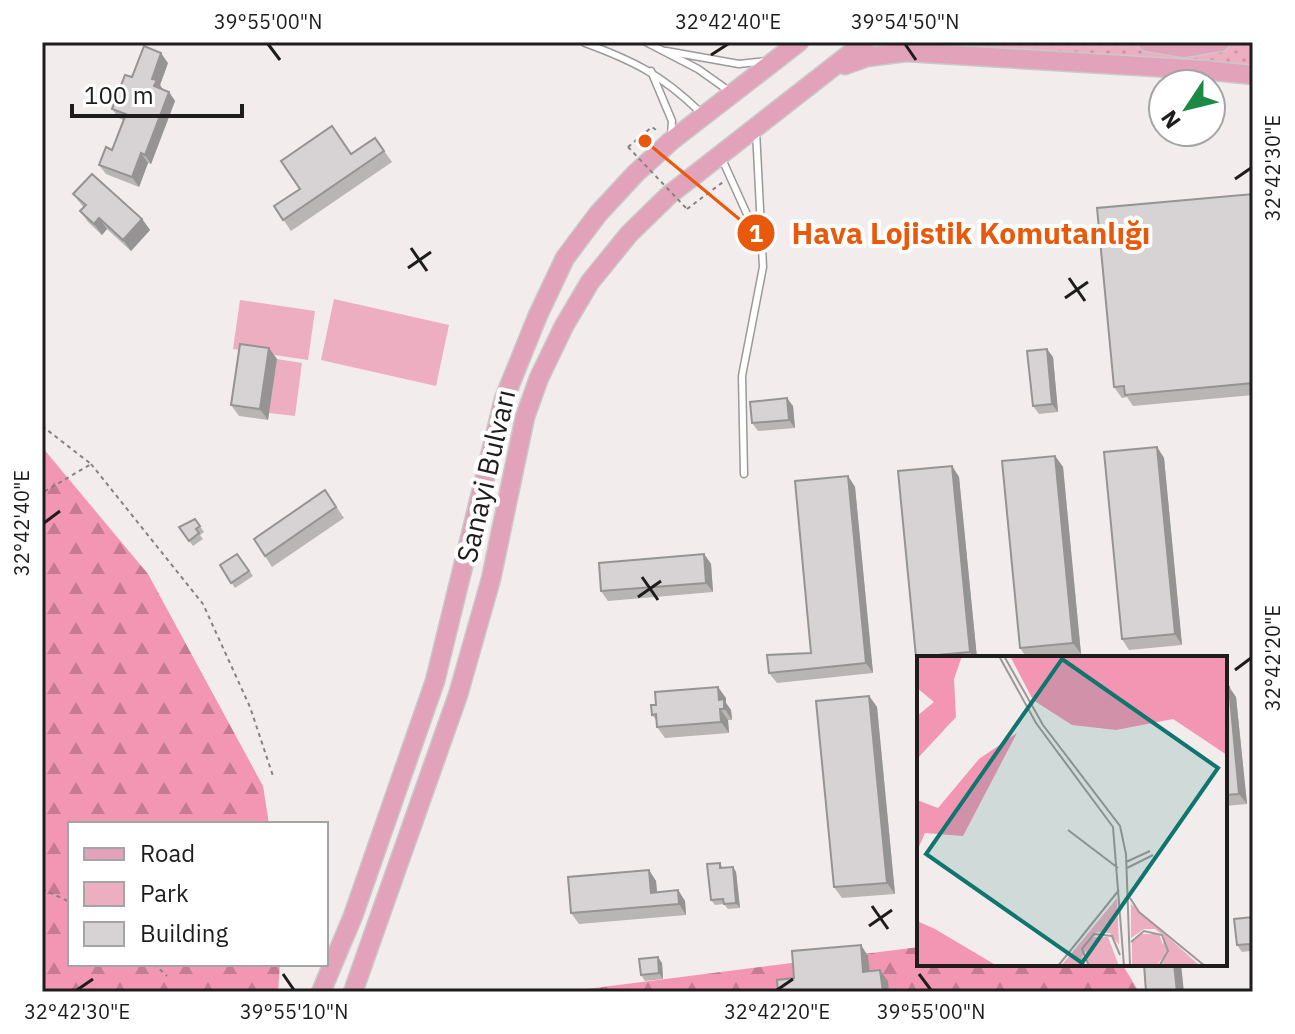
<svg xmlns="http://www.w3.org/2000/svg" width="1295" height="1034" viewBox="0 0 1295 1034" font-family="'IBM Plex Sans',sans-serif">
	<defs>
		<pattern id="grass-dots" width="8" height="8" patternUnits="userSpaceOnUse" patternTransform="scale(2)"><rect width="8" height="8" fill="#edaec1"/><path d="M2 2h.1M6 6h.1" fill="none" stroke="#cb95a5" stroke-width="1.8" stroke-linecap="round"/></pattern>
		<pattern id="forest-firs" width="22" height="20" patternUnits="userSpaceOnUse" patternTransform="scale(2)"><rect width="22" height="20" fill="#f396b4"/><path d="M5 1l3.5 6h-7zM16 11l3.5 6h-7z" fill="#c47a92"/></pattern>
	</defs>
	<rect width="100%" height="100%" fill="#f2eced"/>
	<!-- grass -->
	<polygon fill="url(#grass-dots)" points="897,42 1133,42 1145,46 1223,46 1234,42 1253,42 1253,70 957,45 896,45"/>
	<!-- forest -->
	<g fill="url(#forest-firs)">
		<polygon points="42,447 148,574 263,786 269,824 70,824 70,964 280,964 278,992 42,992"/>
		<polygon points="919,947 919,964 1122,964 1139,992 563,992"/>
	</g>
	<!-- green -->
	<g fill="#edaec1">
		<polygon points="334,299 449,325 436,386 321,360"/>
		<polygon points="240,300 315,311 308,360 233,349"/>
		<polygon points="277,359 302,363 295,416 269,413"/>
	</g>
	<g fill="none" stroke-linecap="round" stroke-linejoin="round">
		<defs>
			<g id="service">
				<polyline points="646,42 698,69 729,91"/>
				<path d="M585 43C634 61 662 75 700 112"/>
				<polyline points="666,51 739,64 766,61"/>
				<polyline points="651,71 672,121 671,135"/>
				<polyline points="722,159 760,243"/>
				<polyline points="744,474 742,376 763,267 756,131"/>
			</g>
			<g id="primary">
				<polyline points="1147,42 1185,48 1220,42"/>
				<polyline points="845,65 867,57 906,52 1205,70 1253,75"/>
				<polyline points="321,992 353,916 435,681 504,399 538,315 565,258 598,214 635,174 671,141 799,42"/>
				<polyline points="353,992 458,695 491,579 525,417 539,378 564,326 590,282 629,234 669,195 865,42"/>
			</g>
		</defs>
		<!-- service casing -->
		<use href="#service" stroke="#9d9899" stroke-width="9"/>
		<!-- primary casing -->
		<use href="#primary" stroke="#c9c9c9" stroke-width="21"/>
		<!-- path -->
		<g stroke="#868283" stroke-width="2" stroke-dasharray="4 4" stroke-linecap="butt">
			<polyline points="628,147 652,127 659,132"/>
			<polyline points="687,209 723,182"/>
			<polyline points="42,426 91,464 42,493"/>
			<polyline points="91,464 203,604 250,707 273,776"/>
			<polyline points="42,889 70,902"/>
			<polyline points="154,964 167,976"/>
		</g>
		<!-- service -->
		<use href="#service" stroke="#fff" stroke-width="6"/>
		<!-- primary -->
		<use href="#primary" stroke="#e2a2b9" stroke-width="18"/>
		<!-- path-bridge -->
		<polyline stroke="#868283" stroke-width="2" stroke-dasharray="4 4" stroke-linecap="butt" points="628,147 687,209"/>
	</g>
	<!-- wall -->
	<g fill="#b9b5b5">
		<polygon points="168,63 160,85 163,90 169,92 175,101 151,164 148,163 139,187 106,174 99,165 112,150 123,120 119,118 112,109 132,77"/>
		<polygon points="375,138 392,162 291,231 274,206"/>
		<polygon points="73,194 142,219 150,230 131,251 107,229 102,235 88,222 80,211 84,208"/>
		<polygon points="1253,194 1253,395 1133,406 1127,397 1122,398 1114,387"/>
		<polygon points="1053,357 1058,412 1039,414 1033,406"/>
		<polygon points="277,359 268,420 239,416 231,405"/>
		<polygon points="793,406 795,428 758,431 752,423"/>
		<polygon points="1157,447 1164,458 1182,645 1129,650 1122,639"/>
		<polygon points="1055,456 1063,467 1081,654 1027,658 1020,648"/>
		<polygon points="952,466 959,477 977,658 919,658 919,661 916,657"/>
		<polygon points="848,476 855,487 873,673 777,683 769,673 811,653"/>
		<polygon points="325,490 344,518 272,567 254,539"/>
		<polygon points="195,519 204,532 200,535 203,539 193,546 179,527"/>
		<polygon points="237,554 253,576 235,588 220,565"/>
		<polygon points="704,554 711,564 713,592 608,601 601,591"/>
		<polygon points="1225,687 1229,687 1236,697 1247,804 1225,806"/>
		<polygon points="869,696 877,707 895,894 842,898 834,887"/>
		<polygon points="726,698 726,703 731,710 732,720 728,720 729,733 665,738 657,727 657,721 652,715"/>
		<polygon points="720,863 723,868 733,867 736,872 740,908 728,909 724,904 715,905 711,900"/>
		<polygon points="649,870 656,881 657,892 678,890 685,901 686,915 579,924 571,913"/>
		<polygon points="1253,917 1253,971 1250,951 1242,952 1237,945"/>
		<polygon points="662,963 663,979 645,981 641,975"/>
	</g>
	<!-- shaded-wall -->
	<g fill="#969394">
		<polygon points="161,53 168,63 160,85 163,90 154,86 152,79"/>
		<polygon points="169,92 175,101 151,164 145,155"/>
		<polygon points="141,153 148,163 139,187 132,177"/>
		<polygon points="99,218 107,229 102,235 94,224"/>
		<polygon points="142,219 150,230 131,251 123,240"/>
		<polygon points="269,348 277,359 268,420 260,409"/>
		<polygon points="1047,349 1053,357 1058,412 1052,404"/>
		<polygon points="787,398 793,406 795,428 789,420"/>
		<polygon points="1157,447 1164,458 1182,645 1175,634"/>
		<polygon points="1055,456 1063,467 1081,654 1073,643"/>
		<polygon points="952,466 959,477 977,658 974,658 970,652"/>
		<polygon points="848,476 855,487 873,673 866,663"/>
		<polygon points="704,554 711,564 713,592 706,583"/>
		<polygon points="718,687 726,698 726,703 731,710 732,720 719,700"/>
		<polygon points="1229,687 1236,697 1247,804 1239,794"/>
		<polygon points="869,696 877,707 895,894 887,883"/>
		<polygon points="720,709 728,720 729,733 721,722"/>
		<polygon points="733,867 736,872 740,908 736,903"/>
		<polygon points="649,870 656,881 658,904 651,893"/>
		<polygon points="678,890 685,901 686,915 679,904"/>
		<polygon points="861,945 868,956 871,983 863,972"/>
		<polygon points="658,957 662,963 663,979 659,973"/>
		<polygon points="1174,964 1181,964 1184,992 1177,992"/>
		<polygon points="880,970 888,981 889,992 883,992"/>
	</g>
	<!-- building -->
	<g fill="#d7d2d3" stroke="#969394" stroke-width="2">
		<polygon points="144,46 161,53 152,79 157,80 154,86 169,92 145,155 141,153 132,177 99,165 106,147 112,150 126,114 112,109 125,75 132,77"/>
		<polygon points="332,126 351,154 375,138 384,151 283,220 274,206 300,189 281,161"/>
		<polygon points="92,174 142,219 123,240 99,218 94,224 80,211 86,205 73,194"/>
		<polygon points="1253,194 1253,383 1125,395 1124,386 1114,387 1097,208"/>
		<polygon points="240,344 269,348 260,409 231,405"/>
		<polygon points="1047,349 1052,404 1033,406 1027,351"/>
		<polygon points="787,398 789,420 752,423 750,402"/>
		<polygon points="1157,447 1175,634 1122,639 1104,452"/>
		<polygon points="1055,456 1073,643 1020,648 1002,461"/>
		<polygon points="952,466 970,652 916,657 898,471"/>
		<polygon points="848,476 866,663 769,673 767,655 811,653 795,481"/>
		<polygon points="325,490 336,507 265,556 254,539"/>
		<polygon points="195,519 200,526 196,529 199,533 189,541 179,527"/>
		<polygon points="237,554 249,571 231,583 220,565"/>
		<polygon points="704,554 706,583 601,591 599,563"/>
		<polygon points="718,687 719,700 724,699 724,709 720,709 721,722 657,727 656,714 652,715 651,705 656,705 655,692"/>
		<polygon points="1225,687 1229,687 1239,794 1225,795"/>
		<polygon points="869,696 887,883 834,887 816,701"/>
		<polygon points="720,863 720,868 733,867 736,903 724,904 723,899 711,900 707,864"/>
		<polygon points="649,870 651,893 678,890 679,904 571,913 568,877"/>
		<polygon points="1253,917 1253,969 1252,969 1250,944 1237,945 1234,919"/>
		<polygon points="861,945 863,972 880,970 883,992 778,992 777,980 794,978 792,951"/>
		<polygon points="658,957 659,973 641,975 639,959"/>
		<polygon points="1144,964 1174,964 1177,992 1146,992"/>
	</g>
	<!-- ticks -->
	<path fill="none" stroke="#1e1c1c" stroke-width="3" d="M268 44 280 60M905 44 916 60M711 55 728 44M1235 179 1251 168M411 248 427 271M408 268 431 252M1069 278 1085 301M1065 298 1088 282M44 523 60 511M642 577 658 600M638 597 661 581M1235 670 1251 658M872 906 888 929M869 926 892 910M283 974 294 990M919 974 931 990M77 990 93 979M777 990 793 979"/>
	<g text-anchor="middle" stroke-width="8" stroke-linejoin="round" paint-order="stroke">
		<!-- street labels -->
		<g font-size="28" fill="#1e1c1c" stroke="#fff">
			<text transform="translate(486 476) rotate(-77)" y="10">Sanayi Bulvarı</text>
		</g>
	</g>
	<!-- overview -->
	<g transform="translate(917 656)">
		<rect width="310" height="310" fill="#f2eced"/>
		<path d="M200 242 202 289 193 277 180 276 165 301 169 310H144ZM214 248 282 309 244 310 247 280 238 273H227L214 282ZM222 278H242L249 297 240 309 215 310V286ZM174 281H191L202 310 171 308 168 288Z" fill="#edaec1"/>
		<path d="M0 0H45L37 23 39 61 0 103V60L17 46 0 32ZM93 0H310V99L256 63 199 74 155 69 116 44ZM100 77 46 180 8 177 0 195V144L21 152 62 103ZM0 265 18 273 77 308 0 310Z" fill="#f396b4"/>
		<path fill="none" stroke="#9d9999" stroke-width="2" d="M82 0 119 67 196 171 207 310M87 0 126 69 203 170 209 198 213 310M151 174 201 212M209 206 233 195M210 212 236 199M213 242 222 256 288 310M214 286 227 275 245 279 251 295 242 310M141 310 202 234M172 310 165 293 177 278 195 280 203 299"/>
		<path fill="#0f766e" fill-opacity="0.15" stroke="#0f766e" stroke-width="4" d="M145 3 301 112 165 307 9 198Z"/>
		<rect width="310" height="310" fill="none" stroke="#1e1c1c" stroke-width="4"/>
	</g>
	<!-- callouts -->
	<path fill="none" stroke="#e8590c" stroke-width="3" d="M645 141L756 233"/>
	<g fill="#e8590c" stroke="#fff" stroke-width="3">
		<circle cx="645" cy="141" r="8"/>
		<circle cx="756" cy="233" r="20"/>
	</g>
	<g font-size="24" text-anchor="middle" font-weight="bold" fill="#fff">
		<text x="756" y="242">1</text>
	</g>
	<g font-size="30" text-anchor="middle" font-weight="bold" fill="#e8590c" stroke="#fff" stroke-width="8" stroke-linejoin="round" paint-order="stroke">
		<text x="971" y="244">Hava Lojistik Komutanlığı</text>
	</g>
	<!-- border -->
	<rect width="1295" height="1034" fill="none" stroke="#ffffff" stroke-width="88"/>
	<!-- legend -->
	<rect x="68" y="822" width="260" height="144" fill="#ffffff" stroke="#a5a4a4" stroke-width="2"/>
	<rect x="84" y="848" width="40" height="12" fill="#e2a2b9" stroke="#a5a4a4" stroke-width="2"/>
	<text x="140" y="862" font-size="24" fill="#1e1c1c">Road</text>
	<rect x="84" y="882" width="40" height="24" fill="#edaec1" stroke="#a5a4a4" stroke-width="2"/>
	<text x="140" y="902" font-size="24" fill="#1e1c1c">Park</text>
	<rect x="84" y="922" width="40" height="24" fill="#d7d2d3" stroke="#a5a4a4" stroke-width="2"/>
	<text x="140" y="942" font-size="24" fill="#1e1c1c">Building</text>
	<!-- north arrow -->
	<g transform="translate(1187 108) rotate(235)"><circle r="38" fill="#ffffff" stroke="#a5a4a4" stroke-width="2"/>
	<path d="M0-6L14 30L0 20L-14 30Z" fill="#1c8a42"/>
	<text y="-12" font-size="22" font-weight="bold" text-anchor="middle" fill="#1e1c1c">N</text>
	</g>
	<!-- scale -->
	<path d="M72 104v12h170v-12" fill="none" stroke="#1e1c1c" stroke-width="4"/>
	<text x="84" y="104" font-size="24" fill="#1e1c1c" stroke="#ffffff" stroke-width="6" paint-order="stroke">100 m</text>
	<rect x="44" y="44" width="1207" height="946" fill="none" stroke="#1e1c1c" stroke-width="3"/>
	<g font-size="20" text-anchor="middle" fill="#1e1c1c">
		<text x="268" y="29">39°55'00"N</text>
		<text x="728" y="29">32°42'40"E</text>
		<text x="905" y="29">39°54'50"N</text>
		<text transform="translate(1273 168) rotate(-90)" y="7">32°42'30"E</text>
		<text transform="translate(22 523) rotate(-90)" y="7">32°42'40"E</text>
		<text transform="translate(1273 658) rotate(-90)" y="7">32°42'20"E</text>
		<text x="77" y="1019">32°42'30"E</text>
		<text x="294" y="1019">39°55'10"N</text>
		<text x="777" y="1019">32°42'20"E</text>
		<text x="931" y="1019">39°55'00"N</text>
	</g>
</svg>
